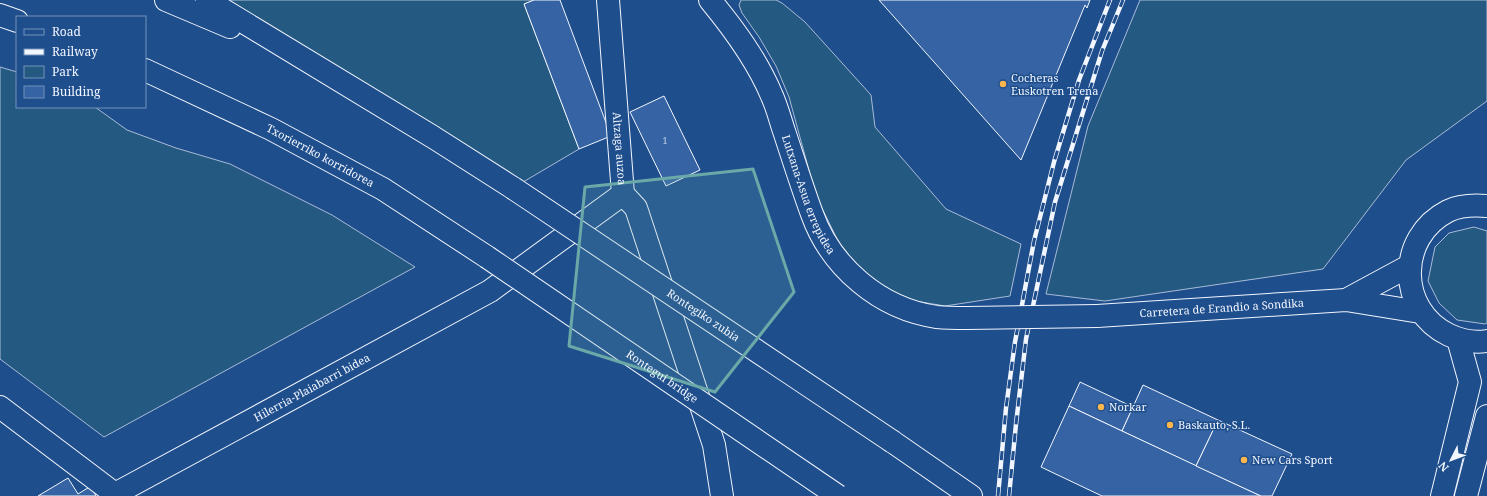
<svg xmlns="http://www.w3.org/2000/svg" width="1487" height="496" viewBox="0 0 1487 496" font-family="'Noto Serif',serif">
	<rect width="100%" height="100%" fill="#1f4e8c"/>
	<!-- green -->
	<g fill="#245a82" stroke="#a8bbd7">
		<polygon points="207,0 534,0 524,4 579,149 513,188"/>
		<polygon points="741,0 776,0 782,3 805,22 871,95 875,127 946,209 1021,244 1010,296 945,306 915,301 883,288 860,271 840,245 816,196 789,97 776,66 759,37 742,13 739,5"/>
		<polygon points="1140,0 1487,0 1487,101 1406,160 1323,269 1105,301 1046,294 1088,126"/>
		<polygon points="0,67 17,72 17,107 95,107 127,130 176,148 230,164 332,215 415,267 104,437 0,359"/>
		<polygon points="1474,227 1487,231 1487,323 1485,324 1457,320 1439,303 1428,281 1435,247 1449,233"/>
	</g>
	<!-- building -->
	<g fill="#3563a3" stroke="#f2f6ff">
		<polygon points="534,0 560,0 611,136 579,149 524,4"/>
		<polygon points="879,0 1090,0 1087,8 1085,5 1021,160"/>
		<polygon points="664,96 700,170 666,186 630,112"/>
		<polygon points="1080,382 1133,407 1122,431 1069,406"/>
		<polygon points="1143,385 1218,420 1196,466 1122,431"/>
		<polygon points="1069,406 1122,431 1261,496 1102,496 1041,467"/>
		<polygon points="1218,420 1292,454 1272,496 1261,496 1196,466"/>
		<polygon points="68,478 78,494 91,486 96,496 38,496"/>
	</g>
	<g fill="none" stroke-linecap="round" stroke-linejoin="round">
		<defs>
			<g id="street">
				<path id="s1" d="M608 0 623 194 636 208 714 445 722 496"/>
				<path id="s2" d="M0 407 115 494 490 291 623 194"/>
			</g>
			<g id="primary">
				<path id="s3" d="M710 0C734 29 757 60 772 96 777 107 780 119 784 131 793 158 802 187 812 214 831 267 880 309 937 317 947 318 957 318 967 318"/>
				<path d="M1487 206C1474 205 1460 205 1448 211 1397 237 1397 310 1449 335 1460 340 1474 343 1487 341"/>
				<polyline points="1346,300 1409,266"/>
				<path id="s4" d="M1097 316 1346 300 1420 312"/>
				<polyline points="1442,496 1470,382 1458,339"/>
				<polyline points="1466,496 1487,416"/>
			</g>
			<g id="highway">
				<polyline points="166,0 230,27"/>
				<polyline points="207,0 433,137 513,188"/>
				<polyline points="0,15 17,21"/>
				<path id="s5" d="M145 70 271 129 383 189 487 257"/>
				<polyline points="893,442 971,496"/>
			</g>
		</defs>
		<!-- street casing -->
		<use href="#street" stroke="#f2f6ff" stroke-width="24"/>
		<!-- primary casing -->
		<use href="#primary" stroke="#f2f6ff" stroke-width="24"/>
		<!-- highway casing -->
		<use href="#highway" stroke="#f2f6ff" stroke-width="24"/>
		<!-- street -->
		<use href="#street" stroke="#1f4e8c" stroke-width="22"/>
		<!-- primary -->
		<use href="#primary" stroke="#1f4e8c" stroke-width="22"/>
		<!-- highway -->
		<use href="#highway" stroke="#1f4e8c" stroke-width="22"/>
		<defs>
			<g id="rail">
				<polyline points="998,496 1006,408 1015,342 1034,241 1054,162 1079,80 1110,0"/>
				<polyline points="1009,496 1016,424 1026,339 1055,202 1102,51 1123,0"/>
			</g>
		</defs>
		<!-- rail casing -->
		<use href="#rail" stroke="#f2f6ff" stroke-width="4.5"/>
		<!-- rail -->
		<use href="#rail" stroke="#1f4e8c" stroke-width="3" stroke-dasharray="9" stroke-linecap="butt"/>
		<defs>
			<polyline id="primary-bridge" points="967,318 1097,316"/>
			<g id="highway-bridge">
				<path id="s6" d="M513 188 893 442"/>
				<path id="s7" d="M487 257 838 496"/>
			</g>
		</defs>
		<!-- primary-bridge casing -->
		<use href="#primary-bridge" stroke="#f2f6ff" stroke-width="24" stroke-linecap="butt"/>
		<!-- highway-bridge casing -->
		<use href="#highway-bridge" stroke="#f2f6ff" stroke-width="24" stroke-linecap="butt"/>
		<!-- primary-bridge -->
		<use href="#primary-bridge" stroke="#1f4e8c" stroke-width="22"/>
		<!-- highway-bridge -->
		<use href="#highway-bridge" stroke="#1f4e8c" stroke-width="22"/>
	</g>
	<!-- marked area -->
	<path fill="#6aa9a8" fill-opacity="0.2" stroke="#6aa9a8" stroke-width="3" stroke-linejoin="round" d="M753 169 794 292 715 392 569 346 585 187Z"/>
	<!-- markers -->
	<g fill="#ffb74d" stroke="#1f4e8c" stroke-width="1.5">
		<circle cx="1003" cy="84" r="4"/>
		<circle cx="1101" cy="407" r="4"/>
		<circle cx="1170" cy="425" r="4"/>
		<circle cx="1244" cy="460" r="4"/>
	</g>
	<g text-anchor="middle" stroke-width="3" stroke-linejoin="round" paint-order="stroke">
		<!-- number labels -->
		<g font-size="9" fill="#c3d1e8">
			<text x="665" y="144">1</text>
		</g>
		<!-- poi labels -->
		<g font-size="11" fill="#f2f6ff" stroke="#1f4e8c" text-anchor="start">
			<text x="1011" y="82">Cocheras<tspan x="1011" dy="13">Euskotren Trena</tspan></text>
			<text x="1109" y="411">Norkar</text>
			<text x="1178" y="429">Baskauto, S.L.</text>
			<text x="1252" y="464">New Cars Sport</text>
		</g>
		<!-- street labels -->
		<g font-size="11" fill="#f2f6ff" stroke="#1f4e8c">
			<text dy="4" stroke="none"><textPath href="#s1" startOffset="149">Altzaga auzoa</textPath></text>
			<text dy="4" stroke="none"><textPath href="#s5" startOffset="195">Txorierriko korridorea</textPath></text>
			<text dy="4" stroke="none"><textPath href="#s3" startOffset="220">Lutxana-Asua errepidea</textPath></text>
			<text dy="4" stroke="none"><textPath href="#s4" startOffset="125">Carretera de Erandio a Sondika</textPath></text>
			<text dy="4" stroke="none"><textPath href="#s6" startOffset="229">Rontegiko zubia</textPath></text>
			<text dy="4" stroke="none"><textPath href="#s7" startOffset="212">Rontegui bridge</textPath></text>
			<text dy="4" stroke="none"><textPath href="#s2" startOffset="368">Hilerria-Plaiabarri bidea</textPath></text>
		</g>
	</g>
	<!-- legend -->
	<rect x="16" y="16" width="130" height="92" fill="#1f4e8c" stroke="#7391ba"/>
	<rect x="24" y="29" width="20" height="6" fill="#1f4e8c" stroke="#7391ba"/>
	<text x="52" y="36" font-size="12" fill="#f2f6ff">Road</text>
	<rect x="24" y="49" width="20" height="6" fill="#f2f6ff" stroke="#7391ba"/>
	<text x="52" y="56" font-size="12" fill="#f2f6ff">Railway</text>
	<rect x="24" y="66" width="20" height="12" fill="#245a82" stroke="#7391ba"/>
	<text x="52" y="76" font-size="12" fill="#f2f6ff">Park</text>
	<rect x="24" y="86" width="20" height="12" fill="#3563a3" stroke="#7391ba"/>
	<text x="52" y="96" font-size="12" fill="#f2f6ff">Building</text>
	<!-- north arrow -->
	<g transform="translate(1451 460) rotate(228)" stroke="#1f4e8c" stroke-width="3" paint-order="stroke">
	<path d="M0-3L7 15L0 10L-7 15Z" fill="#f2f6ff"/>
	<text y="-6" font-size="11" font-weight="bold" text-anchor="middle" fill="#f2f6ff">N</text>
	</g>
</svg>
